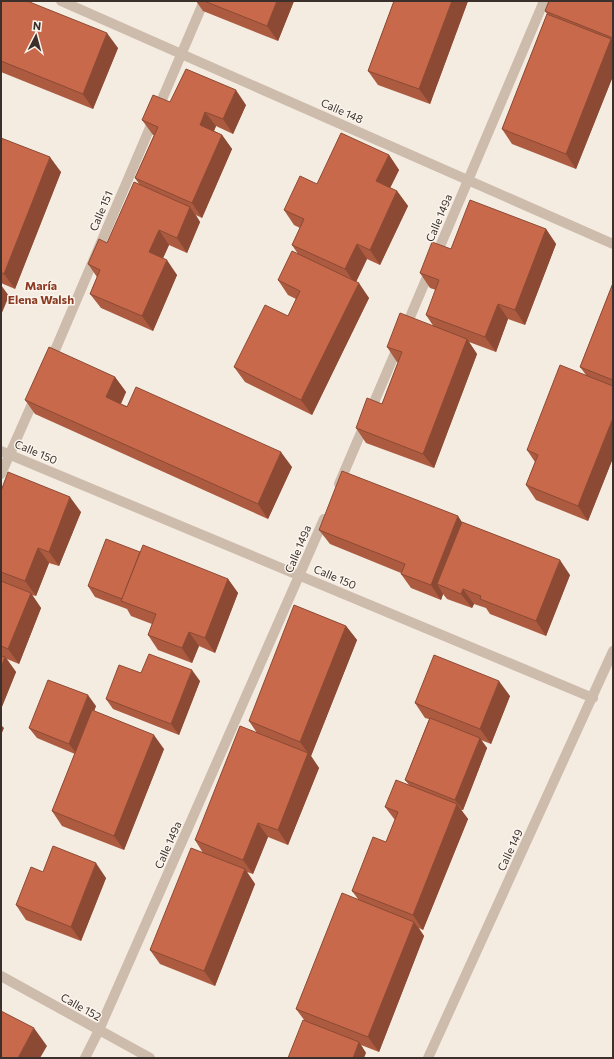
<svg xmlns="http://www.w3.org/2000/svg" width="614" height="1059" viewBox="0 0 614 1059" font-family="Commissioner,sans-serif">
	<rect width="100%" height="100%" fill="#f4ebe1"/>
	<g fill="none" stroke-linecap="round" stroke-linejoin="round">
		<!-- street -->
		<g stroke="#cdbbac" stroke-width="10">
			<polyline points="61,1 613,244"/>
			<polyline points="405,329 544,1"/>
			<polyline points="50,362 204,1"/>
			<polyline points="1,451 593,698"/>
			<polyline points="1,474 36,395"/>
			<polyline points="339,484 399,344"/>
			<polyline points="1,976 150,1058"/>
			<polyline points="85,1058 99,1030 324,519"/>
			<polyline points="428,1058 613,651"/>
		</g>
	</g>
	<!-- wall -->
	<g fill="#ac5a40">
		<polygon points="1,1 118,48 93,109 1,72"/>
		<polygon points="196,1 294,1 278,41 203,11"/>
		<polygon points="394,1 468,1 430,104 378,85 368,71"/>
		<polygon points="613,1 613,76 576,169 512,144 502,129 547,14 545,11"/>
		<polygon points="170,102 246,105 233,134 216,126 214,131 222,135 232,149 202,218 196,215 200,222 187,253 169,245 163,258 177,275 153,331 101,308 90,294 97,277 88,264 107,243 139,184 135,178 154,135 153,135 142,120"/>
		<polygon points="1,138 61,172 15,289 1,283"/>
		<polygon points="389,155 399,170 390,188 397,191 408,206 380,265 367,259 356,282 369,298 312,415 245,382 234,367 288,316 296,299 288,295 278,280 298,254 292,245 300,228 294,225 284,210 317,184"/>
		<polygon points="546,229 556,244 525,325 508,319 496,352 469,342 477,354 434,468 366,443 356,428 382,404 398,362 397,362 387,347 434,327 426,315 436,290 430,288 420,273 451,249"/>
		<polygon points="613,283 613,458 588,521 536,500 526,485 535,462 527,450 586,375 580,367"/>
		<polygon points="115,377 126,392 121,404 292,467 268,519 35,414 25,400"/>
		<polygon points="1,491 81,512 59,566 49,563 36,596 32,595 41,608 19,664 7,659 16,672 1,709"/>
		<polygon points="462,522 570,575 546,636 490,614 486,608 474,604 472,608 447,599 443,594 441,600 411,588 401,574 401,573 330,544 319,530"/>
		<polygon points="140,552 228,579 238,593 215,653 199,646 192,663 158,650 148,635 152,624 131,616 127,609 95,597 88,586"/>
		<polygon points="346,626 357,640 311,756 319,768 288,845 268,837 253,874 247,872 255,884 215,986 160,964 150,950 203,853 195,840 257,733 249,721"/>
		<polygon points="141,673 200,681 179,735 113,709 106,699"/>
		<polygon points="510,696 491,744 481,740 487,748 463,810 461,810 468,819 423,930 419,928 424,936 379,1052 361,1045 366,1053 305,1021 296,1009 358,899 352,891 386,842 395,820 385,807 409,785 405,780 429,719 425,718 415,703"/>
		<polygon points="96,706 94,711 164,749 124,850 62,826 52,811 75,754 37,738 29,728"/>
		<polygon points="43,872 106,878 81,941 26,920 16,905"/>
	</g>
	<!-- shaded-wall -->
	<g fill="#8c4a34">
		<polygon points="277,1 294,1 278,41 267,26"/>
		<polygon points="452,1 468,1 430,104 419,89"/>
		<polygon points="107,33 118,48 93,109 83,94"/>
		<polygon points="611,39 613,42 613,76 576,169 566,154"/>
		<polygon points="236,90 246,105 233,134 223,119"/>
		<polygon points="205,112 216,126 210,140 200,125"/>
		<polygon points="222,135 232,149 202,218 192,203"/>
		<polygon points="389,155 399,170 386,196 376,181"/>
		<polygon points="50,157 61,172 15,289 4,274"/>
		<polygon points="397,191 408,206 380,265 370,250"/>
		<polygon points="190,207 200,222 187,253 177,238"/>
		<polygon points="546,229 556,244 525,325 515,310"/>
		<polygon points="159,230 169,245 159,267 149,252"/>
		<polygon points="357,244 367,259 355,284 345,269"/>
		<polygon points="167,260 177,275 153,331 142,316"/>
		<polygon points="359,283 369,298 312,415 301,400"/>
		<polygon points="1,285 9,296 1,315"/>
		<polygon points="498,304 508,319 496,352 485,337"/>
		<polygon points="467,339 477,354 434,468 423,454"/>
		<polygon points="115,377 126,392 117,412 106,397"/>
		<polygon points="613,418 613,458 588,521 578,506"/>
		<polygon points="281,452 292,467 268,519 258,504"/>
		<polygon points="70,497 81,512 59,566 49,552"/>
		<polygon points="458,516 468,531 437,584 443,594 441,600 431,585"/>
		<polygon points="38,548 49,563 36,596 25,581"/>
		<polygon points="560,560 570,575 546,636 536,621"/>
		<polygon points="228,579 238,593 215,653 205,638"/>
		<polygon points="463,589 474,604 472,608 461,594"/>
		<polygon points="31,593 41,608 19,664 8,649"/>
		<polygon points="346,626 357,640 311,756 319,768 288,845 278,830 308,753 300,742"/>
		<polygon points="189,632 199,646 192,663 182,648"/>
		<polygon points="5,657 16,672 1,709 1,668"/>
		<polygon points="192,670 200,681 179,735 171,724"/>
		<polygon points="499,681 510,696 491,744 480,729"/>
		<polygon points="88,695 96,706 77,754 69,744"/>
		<polygon points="1,725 4,728 1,735"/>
		<polygon points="154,735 164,749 124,850 114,836"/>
		<polygon points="480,738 487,748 463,810 455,800"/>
		<polygon points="457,804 468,819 423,930 413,915"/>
		<polygon points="258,823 268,837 253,874 243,860"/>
		<polygon points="96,863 106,878 81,941 71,927"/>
		<polygon points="245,869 255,884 215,986 204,971"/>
		<polygon points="414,922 424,936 379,1052 368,1037"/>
		<polygon points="34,1028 47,1046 40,1058 18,1058"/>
		<polygon points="359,1042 366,1053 364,1058 353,1058"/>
	</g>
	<!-- building -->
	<g fill="#c8694b" stroke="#8c4a34">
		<polygon points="1,1 27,1 107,33 83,94 1,61"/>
		<polygon points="204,1 277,1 267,26"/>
		<polygon points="394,1 452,1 419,89 368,71"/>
		<polygon points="549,1 613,1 613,38 545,11"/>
		<polygon points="547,14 611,39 566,154 502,129"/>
		<polygon points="186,69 236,90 223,119 205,112 200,125 222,135 192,203 135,178 158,127 142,120 153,95 170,102"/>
		<polygon points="341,133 389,155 376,181 397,191 370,250 357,244 345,269 292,245 304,219 284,210 300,176 317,184"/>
		<polygon points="1,138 50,157 4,274 1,272"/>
		<polygon points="134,182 190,207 177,238 159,230 149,252 167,260 142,316 90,294 100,270 88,264 99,239 107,243"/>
		<polygon points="470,200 546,229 515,310 498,304 485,337 426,315 439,280 420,273 432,242 451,249"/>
		<polygon points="292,251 359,283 301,400 234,367 265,305 288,316 300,291 278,280"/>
		<polygon points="613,283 613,380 580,367"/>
		<polygon points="400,313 467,339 423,454 356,428 367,398 382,404 402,352 387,347"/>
		<polygon points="49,347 115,377 106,397 127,407 136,387 281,452 258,504 25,400"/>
		<polygon points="560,365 613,386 613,418 578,506 526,485 538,455 527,450"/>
		<polygon points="342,471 458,516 431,585 401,574 405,564 319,530"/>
		<polygon points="8,472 70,497 49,552 38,548 25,581 1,572 1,491"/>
		<polygon points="462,522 560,560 536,621 480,599 481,596 463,589 461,594 437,584"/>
		<polygon points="106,539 140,552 122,599 88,586"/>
		<polygon points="143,545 228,579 205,638 189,632 182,648 148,635 156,614 121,601"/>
		<polygon points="1,581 31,593 8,649 1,646"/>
		<polygon points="294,605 346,626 300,742 249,721"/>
		<polygon points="149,654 192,670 171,724 106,699 119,665 141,673"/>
		<polygon points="434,655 499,681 480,729 415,703"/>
		<polygon points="1,656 5,657 1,668"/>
		<polygon points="48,680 88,695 69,744 29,728"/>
		<polygon points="92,710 154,735 114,836 52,811"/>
		<polygon points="430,718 480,738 455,800 405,780"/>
		<polygon points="240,726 308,753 278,830 258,823 243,860 195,840"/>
		<polygon points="396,780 457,804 413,915 352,891 373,837 386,842 398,812 385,807"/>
		<polygon points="53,846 96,863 71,927 16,905 31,867 43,872"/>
		<polygon points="191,848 245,869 204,971 150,950"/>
		<polygon points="342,893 414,922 368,1037 296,1009"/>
		<polygon points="1,1011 34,1028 18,1058 1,1058"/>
		<polygon points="303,1020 359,1042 353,1058 288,1058"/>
	</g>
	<g text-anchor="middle" stroke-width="3" stroke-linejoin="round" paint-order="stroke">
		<!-- street labels -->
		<g font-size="11" fill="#3b302b" stroke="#fbf5ee">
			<text transform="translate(342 111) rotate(24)" y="4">Calle 148</text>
			<text transform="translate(101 211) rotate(-67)" y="4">Calle 151</text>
			<text transform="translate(439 218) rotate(-67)" y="4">Calle 149a</text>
			<text transform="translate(36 452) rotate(23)" y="4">Calle 150</text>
			<text transform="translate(298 549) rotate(-67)" y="4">Calle 149a</text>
			<text transform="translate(335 577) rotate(23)" y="4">Calle 150</text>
			<text transform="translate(168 845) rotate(-66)" y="4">Calle 149a</text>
			<text transform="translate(510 850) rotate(-65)" y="4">Calle 149</text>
			<text transform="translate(81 1007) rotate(29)" y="4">Calle 152</text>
		</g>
		<!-- neighbourhood labels -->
		<g font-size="12" font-weight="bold" fill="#8c3b22" stroke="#fbf5ee">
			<text x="41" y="290">María<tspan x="41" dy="14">Elena Walsh</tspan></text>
		</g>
	</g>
	<!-- border -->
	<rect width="614" height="1059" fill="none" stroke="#3b302b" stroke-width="4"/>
	<!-- north arrow -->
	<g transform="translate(36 36) rotate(6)" stroke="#fbf5ee" stroke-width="3" paint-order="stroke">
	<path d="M0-3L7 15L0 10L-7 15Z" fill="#3b302b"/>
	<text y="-6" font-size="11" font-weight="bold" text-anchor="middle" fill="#3b302b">N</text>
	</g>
</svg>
